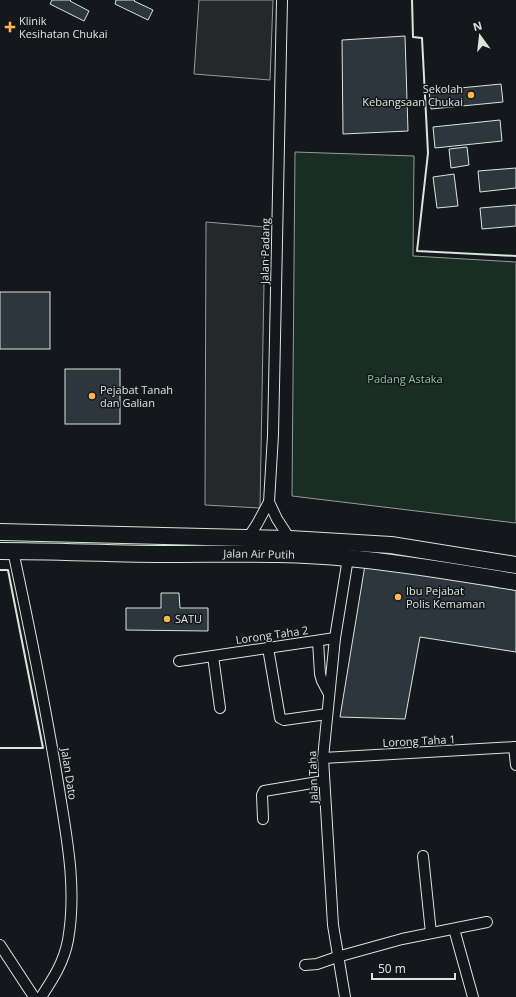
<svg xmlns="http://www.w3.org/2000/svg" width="516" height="997" viewBox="0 0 516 997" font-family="'Open Sans',sans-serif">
	<rect width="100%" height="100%" fill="#14181c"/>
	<!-- green -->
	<polygon fill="#1a2d24" stroke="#939e99" points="295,152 414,156 413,256 516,262 516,523 292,496"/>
	<!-- parking -->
	<g fill="#24282b" stroke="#939e99">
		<polygon points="199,0 273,0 270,80 194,74"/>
		<polygon points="206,222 265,227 260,508 205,505"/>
	</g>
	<!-- building -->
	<g fill="#2c363c" stroke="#d8e6dc">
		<polygon points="52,0 71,0 70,1 89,11 84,21 50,4"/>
		<polygon points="116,0 135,0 134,1 153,10 148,20 115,4"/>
		<polygon points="405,36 408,131 343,134 342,40"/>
		<polygon points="501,84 503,102 431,109 429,91"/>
		<polygon points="500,120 502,141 435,148 433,127"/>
		<polygon points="467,147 469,165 451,168 449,149"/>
		<polygon points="516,168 516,188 480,192 478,171"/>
		<polygon points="454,174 458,206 437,208 433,177"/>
		<polygon points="516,205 516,226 482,229 480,208"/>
		<rect x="0" y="292" width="50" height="57"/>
		<rect x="65" y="369" width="55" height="55"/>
		<polygon points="365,565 516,587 516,652 420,637 405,719 340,717"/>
		<polygon points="161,593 179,593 180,608 208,608 208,631 126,630 126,608 161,608"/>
	</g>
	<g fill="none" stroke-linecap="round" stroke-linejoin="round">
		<defs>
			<g id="minor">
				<polyline points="269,502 277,519 290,539"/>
				<polyline points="248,538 257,524 269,502 273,435 282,0"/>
				<path d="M13 551C30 630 46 709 59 789 67 839 77 889 68 940 64 962 53 979 41 997"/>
				<polyline points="318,641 320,674 322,681 329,694"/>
				<polyline points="268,648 280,718 284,720 327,714"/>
				<polyline points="213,656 220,708"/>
				<polyline points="179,661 335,638"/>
				<polyline points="514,747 516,765"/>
				<polyline points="323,758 516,747"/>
				<polyline points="263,819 262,795 264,791 324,781"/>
				<polyline points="423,856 431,933"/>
				<polyline points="454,929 473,997"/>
				<polyline points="0,945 34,997"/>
				<polyline points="305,965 317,964 337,957 402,939 487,922"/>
				<polyline points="345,997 333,925 323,758 335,638 348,558"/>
			</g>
			<g id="primary">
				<polyline points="0,532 290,539 391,545 516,565"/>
				<path d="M0 551C58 551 115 554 173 554 231 554 290 552 348 558 404 563 460 573 516 582"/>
			</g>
		</defs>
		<!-- minor casing -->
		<use href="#minor" stroke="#d8e6dc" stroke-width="12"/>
		<!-- primary casing -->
		<use href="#primary" stroke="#d8e6dc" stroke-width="18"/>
		<!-- minor -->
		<use href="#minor" stroke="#14181c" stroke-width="10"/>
		<!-- primary -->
		<use href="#primary" stroke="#14181c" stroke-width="16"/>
		<!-- wall -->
		<g stroke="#d8e6dc" stroke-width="2">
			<polyline points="412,0 413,37 422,38 428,153 417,251 516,256"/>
			<polyline points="0,570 8,570 43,748 0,748"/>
		</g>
	</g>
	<!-- markers -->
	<g fill="#ffb74d" stroke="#14181c" stroke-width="1.5">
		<path d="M8 21h4v4h4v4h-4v4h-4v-4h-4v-4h4z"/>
		<circle cx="471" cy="95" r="4"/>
		<circle cx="92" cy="396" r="4"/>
		<circle cx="398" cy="597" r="4"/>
		<circle cx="167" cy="619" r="4"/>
	</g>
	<g text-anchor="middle" stroke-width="3" stroke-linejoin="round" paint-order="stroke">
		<!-- poi labels -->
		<g font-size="11" fill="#d8e6dc" stroke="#14181c" text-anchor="start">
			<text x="19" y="25">Klinik<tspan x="19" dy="13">Kesihatan Chukai</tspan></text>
			<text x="463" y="93" text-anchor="end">Sekolah<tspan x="463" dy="13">Kebangsaan Chukai</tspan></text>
			<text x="100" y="394">Pejabat Tanah<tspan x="100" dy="13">dan Galian</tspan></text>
			<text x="406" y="595">Ibu Pejabat<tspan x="406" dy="13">Polis Kemaman</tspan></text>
			<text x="175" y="623">SATU</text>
		</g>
		<!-- street labels -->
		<g font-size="11" fill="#d8e6dc" stroke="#14181c">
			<text transform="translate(265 251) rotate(-89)" y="4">Jalan Padang</text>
			<text transform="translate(259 554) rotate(1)" y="4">Jalan Air Putih</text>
			<text transform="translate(272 635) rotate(-8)" y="4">Lorong Taha 2</text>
			<text transform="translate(419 741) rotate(-3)" y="4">Lorong Taha 1</text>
			<text transform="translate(69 774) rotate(81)" y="4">Jalan Dato</text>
			<text transform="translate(313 777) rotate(-92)" y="4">Jalan Taha</text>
		</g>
		<!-- park labels -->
		<g font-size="11" fill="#8ac095" stroke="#14181c">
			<text x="405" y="383">Padang Astaka</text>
		</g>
	</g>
	<!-- north arrow -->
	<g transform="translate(480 36) rotate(345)" stroke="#14181c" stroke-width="3" paint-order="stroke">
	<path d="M0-3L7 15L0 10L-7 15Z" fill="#d8e6dc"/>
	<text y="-6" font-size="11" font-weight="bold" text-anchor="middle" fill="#d8e6dc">N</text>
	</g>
	<!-- scale -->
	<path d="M372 973v6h83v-6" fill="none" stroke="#d8e6dc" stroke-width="2"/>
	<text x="378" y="973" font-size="12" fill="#d8e6dc" stroke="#14181c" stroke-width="3" paint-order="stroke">50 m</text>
</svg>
